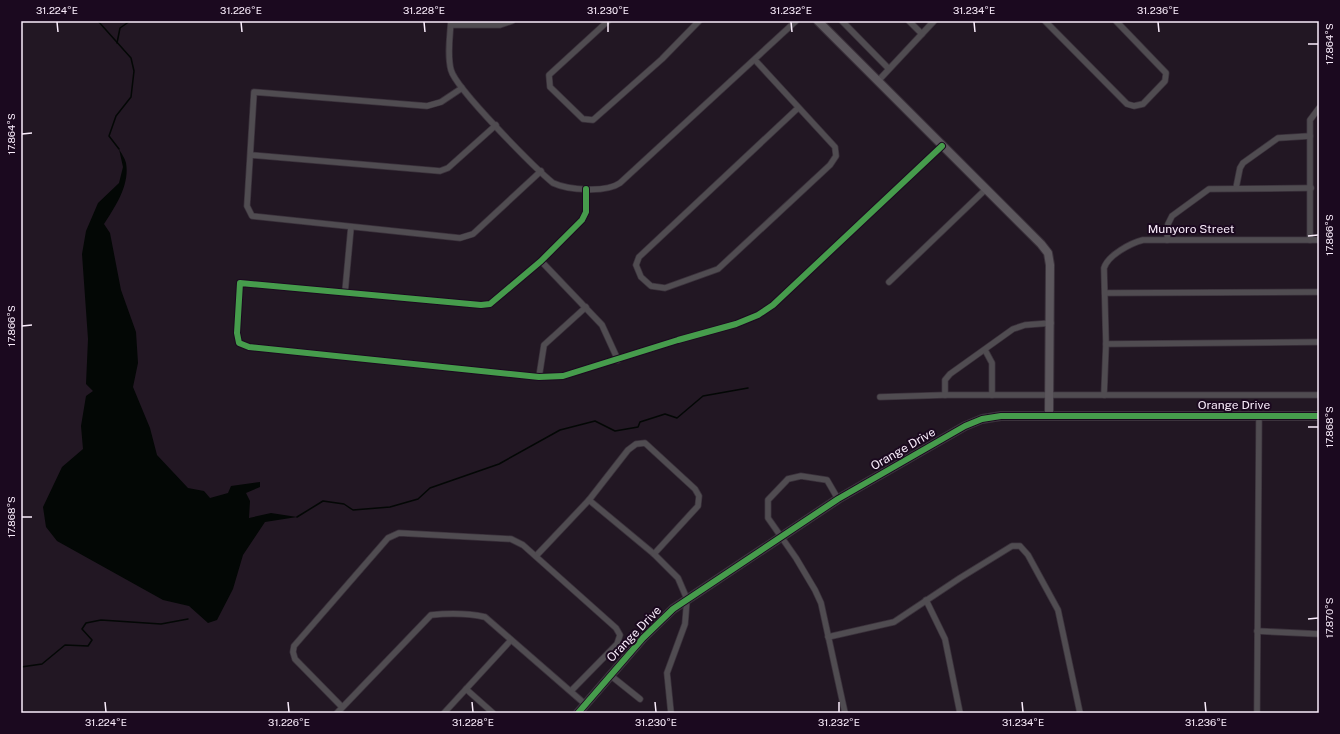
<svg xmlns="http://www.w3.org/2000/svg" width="1340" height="734" viewBox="0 0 1340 734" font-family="'Public Sans',sans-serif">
	<rect width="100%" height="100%" fill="#221723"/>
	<!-- water -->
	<path fill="#030705" d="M119 149C121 153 125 158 126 163 130 185 115 207 104 224L110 233 121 290 136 332 138 363 133 387 150 428 157 455 188 488 204 491 210 498 228 493 231 486 260 482V487L246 493 250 501 249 518 271 513 297 517 265 522 243 555 233 589 217 620 208 623 189 606 163 600 57 541 46 527 43 507 62 467 83 449 81 426 86 396 93 391 86 384 88 339 82 254 86 231 98 203 119 183 123 167Z"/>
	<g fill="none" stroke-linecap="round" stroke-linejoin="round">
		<!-- stream -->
		<g stroke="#030705" stroke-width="1.5">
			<polyline points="98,21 131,58 134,71 131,97 116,116 109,136 119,149"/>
			<polyline points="117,43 120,28 130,21"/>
			<polyline points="297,517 323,501 344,504 353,510 390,507 418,499 430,488 499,464 560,430 595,421 615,431 638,427 640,422 665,414 677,418 703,396 748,388"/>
			<polyline points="21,667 42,664 65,645 88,646 92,640 82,629 86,623 101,620 161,624 188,619"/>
		</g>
		<defs>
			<g id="street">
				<path d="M451 21C450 36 447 55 451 70 456 89 535 168 553 183 568 190 606 193 620 183L796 21"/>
				<polyline points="608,21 549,75 550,87 583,119 593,120 662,59 699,21"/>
				<polyline points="842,21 888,68"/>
				<polyline points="909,21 922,34"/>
				<polyline points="1045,21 1127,104 1134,106 1143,104 1165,81 1166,73 1116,21"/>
				<polyline points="451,25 500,25 512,21"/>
				<polyline points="755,60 835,147 836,156 830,165 718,269 665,288 651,286 641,277 636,265 639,257 798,108"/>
				<polyline points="878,81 934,21"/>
				<polyline points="462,88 441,102 427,106 254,92 247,206 252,216 460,238 473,234 541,171"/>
				<polyline points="251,155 440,171 448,168 496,125"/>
				<polyline points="1236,188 1240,168 1243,163 1278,138 1310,136"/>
				<polyline points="586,189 586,212 582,220 541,261 490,304 481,305 240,283 237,333 239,343 249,347 539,377 563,376 678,340 736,324 758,315 773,305 942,146"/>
				<polyline points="1167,240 1168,224 1172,216 1209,189 1311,188"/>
				<polyline points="1310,240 1310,120 1319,108"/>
				<polyline points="541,261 602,325 618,360"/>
				<polyline points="889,282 986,189"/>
				<polyline points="345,292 351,227"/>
				<polyline points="1105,293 1319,292"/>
				<polyline points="1106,344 1319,342"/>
				<polyline points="985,350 992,363 992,395"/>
				<polyline points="539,377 544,345 586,307"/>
				<polyline points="945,395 945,380 950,374 1013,329 1025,325 1051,323"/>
				<path d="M1104 395 1106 344 1104 268C1108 255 1131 243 1143 240H1319"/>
				<polyline points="880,397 945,395 1319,395"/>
				<polyline points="838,499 827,480 801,476 788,479 768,500 768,518 796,558 815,590 821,603 845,713"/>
				<polyline points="589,500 654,554 678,578 687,599 685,624 667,673 671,713"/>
				<polyline points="536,556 589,500 628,450 636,444 645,443 695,489 699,496 698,506 654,554"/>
				<polyline points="926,600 945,639 960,713"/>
				<polyline points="1257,631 1319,634"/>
				<polyline points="828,637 894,622 960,578 1012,546 1020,546 1028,555 1058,610 1080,713"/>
				<polyline points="610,675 640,699"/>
				<polyline points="466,689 493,713"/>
				<polyline points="342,707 295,659 293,652 294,646 388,538 399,533 511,539 523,545 616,628 620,635 617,644 571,691"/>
				<path d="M337 713 431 615C450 613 467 613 485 617L585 704"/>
				<polyline points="444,713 511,640"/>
				<polyline points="1257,713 1259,416"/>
			</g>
			<g id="secondary">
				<polyline points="818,21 1041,244 1048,253 1050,265 1049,415"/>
				<polyline points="578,713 643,638 673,609 838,499 965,426 982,419 1001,416 1319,416"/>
			</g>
		</defs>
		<!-- street casing -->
		<use href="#street" stroke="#3b323c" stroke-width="7"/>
		<!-- secondary casing -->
		<use href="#secondary" stroke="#3b323c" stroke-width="10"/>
		<!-- street -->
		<use href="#street" stroke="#504c51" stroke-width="5.5"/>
		<!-- secondary -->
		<use href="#secondary" stroke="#5c575d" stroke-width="8"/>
		<defs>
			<g id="cycleway">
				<polyline points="586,189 586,212 582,220 541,261 490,304 481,305 240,283 237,333 239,343 249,347 539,377 563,376 678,340 736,324 758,315 773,305 942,146"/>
				<polyline points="578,713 643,638 673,609 838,499 965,426 982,419 1001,416 1319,416"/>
			</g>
		</defs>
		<!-- cycleway casing -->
		<use href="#cycleway" stroke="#1b091f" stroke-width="8"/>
		<!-- cycleway -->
		<use href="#cycleway" stroke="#469c4c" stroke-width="6"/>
	</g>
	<!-- ticks -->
	<path fill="none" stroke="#faedfc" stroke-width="1.5" d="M57 22 58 32M241 22 242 32M424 22 425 32M608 22V32M791 22 792 32M974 22 975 32M1158 22 1159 32M1308 44H1318M22 134 32 133M1308 236 1318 235M22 326 32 325M1308 427H1318M22 517H32M1308 619 1318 618M105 702 106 712M288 702 289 712M472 702 473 712M655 702 656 712M839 702V712M1022 702 1023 712M1205 702 1206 712"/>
	<g text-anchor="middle" stroke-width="4" stroke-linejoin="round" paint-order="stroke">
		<!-- street labels -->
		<g font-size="12" fill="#faedfc" stroke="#1b091f">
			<text x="1191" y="233">Munyoro Street</text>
			<text x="1234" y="409">Orange Drive</text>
			<text transform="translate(903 449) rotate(-30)" y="4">Orange Drive</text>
			<text transform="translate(634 634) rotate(-46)" y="4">Orange Drive</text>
		</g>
	</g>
	<!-- border -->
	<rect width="1340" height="734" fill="none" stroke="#1b091f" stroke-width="44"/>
	<rect x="22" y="22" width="1296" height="690" fill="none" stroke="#faedfc" stroke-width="1.5"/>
	<g font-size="10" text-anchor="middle" fill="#faedfc">
		<text x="57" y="14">31.224°E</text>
		<text x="241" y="14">31.226°E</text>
		<text x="424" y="14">31.228°E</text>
		<text x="608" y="14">31.230°E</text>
		<text x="791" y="14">31.232°E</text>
		<text x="974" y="14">31.234°E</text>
		<text x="1158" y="14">31.236°E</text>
		<text transform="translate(1329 44) rotate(-90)" y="4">17.864°S</text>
		<text transform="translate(11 134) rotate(-90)" y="4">17.864°S</text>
		<text transform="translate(1329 235) rotate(-90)" y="4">17.866°S</text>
		<text transform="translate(11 326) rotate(-90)" y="4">17.866°S</text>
		<text transform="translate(1329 427) rotate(-90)" y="4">17.868°S</text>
		<text transform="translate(11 517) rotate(-90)" y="4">17.868°S</text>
		<text transform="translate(1329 618) rotate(-90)" y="4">17.870°S</text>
		<text x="106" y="726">31.224°E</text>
		<text x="289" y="726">31.226°E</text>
		<text x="473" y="726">31.228°E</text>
		<text x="656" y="726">31.230°E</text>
		<text x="839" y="726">31.232°E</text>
		<text x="1023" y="726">31.234°E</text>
		<text x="1206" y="726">31.236°E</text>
	</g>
</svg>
